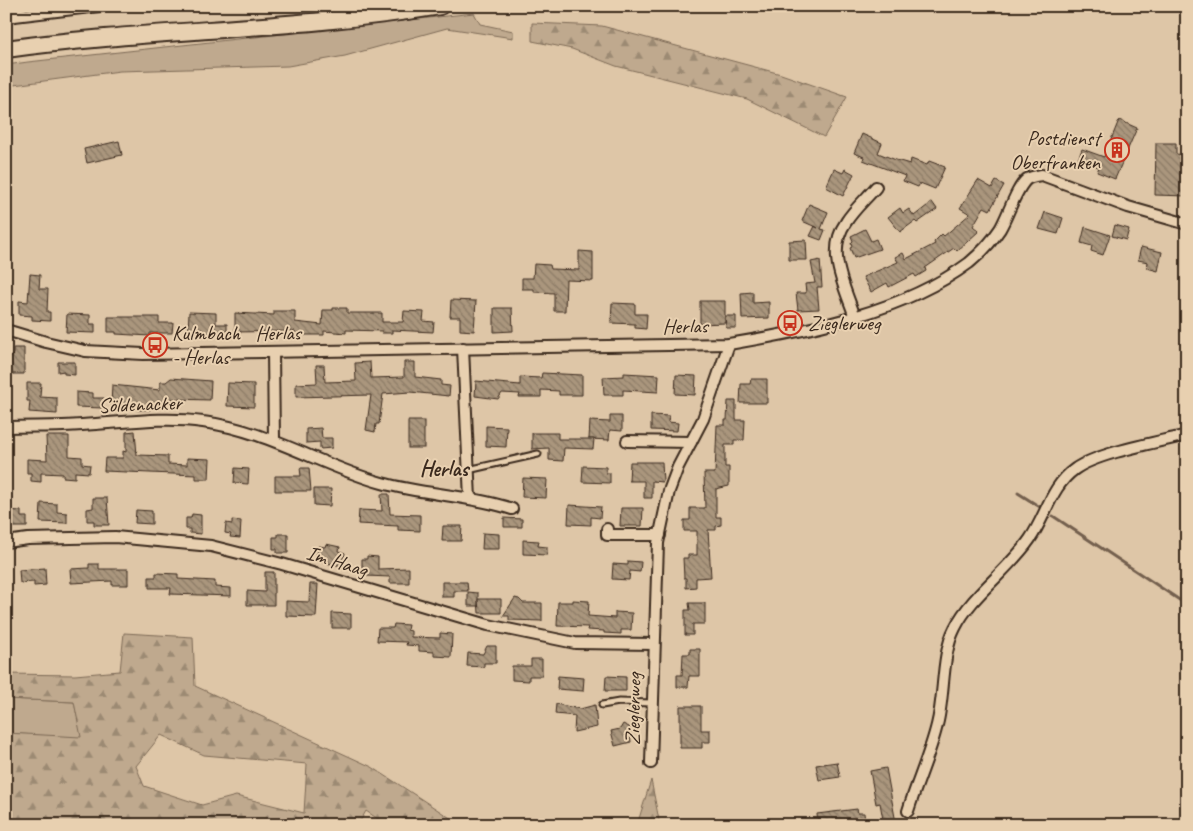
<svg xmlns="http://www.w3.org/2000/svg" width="1193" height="831" viewBox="0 0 1193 831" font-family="Caveat,sans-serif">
	<defs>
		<pattern id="forest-firs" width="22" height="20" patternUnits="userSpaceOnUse" patternTransform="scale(1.25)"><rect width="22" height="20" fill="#bfa98e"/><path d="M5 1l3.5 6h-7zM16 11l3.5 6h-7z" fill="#9c8a73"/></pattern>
		<pattern id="building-back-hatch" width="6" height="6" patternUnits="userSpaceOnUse" patternTransform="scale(1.25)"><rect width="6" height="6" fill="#aa967d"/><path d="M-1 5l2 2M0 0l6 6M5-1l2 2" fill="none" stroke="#8c7b66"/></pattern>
	</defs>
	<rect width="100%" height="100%" fill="#dec6a7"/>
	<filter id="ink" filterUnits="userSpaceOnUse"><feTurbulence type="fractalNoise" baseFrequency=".02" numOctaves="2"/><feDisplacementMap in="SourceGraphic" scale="10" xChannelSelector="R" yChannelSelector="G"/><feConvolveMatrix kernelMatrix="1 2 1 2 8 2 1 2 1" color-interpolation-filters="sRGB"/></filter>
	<g filter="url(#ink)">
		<!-- green -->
		<g fill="#bfa98e" stroke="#7d6a56">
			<polygon points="474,13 480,24 513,31 513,38 447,28 345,56 288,66 120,71 6,86 6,65 28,62"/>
			<polygon points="6,699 74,702 82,738 6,733"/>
		</g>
		<!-- forest -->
		<g fill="url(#forest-firs)" stroke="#7d6a56" fill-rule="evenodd">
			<polygon points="532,23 602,26 781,74 847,97 824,137 747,99 616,66 572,49 532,41"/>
			<path d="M124 633 193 637 195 686 372 767 461 825H387L366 811 358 825H6V733L81 737 74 702 6 699V674L75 675 120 671ZM161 735 204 755 307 764 304 813 236 796 202 805 144 786 136 766Z"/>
			<polygon points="651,780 660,825 637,825"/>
		</g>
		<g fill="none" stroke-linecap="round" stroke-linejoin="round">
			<!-- stream -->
			<g stroke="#735f4d" stroke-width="3">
				<polyline points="1018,493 1040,507"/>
				<polyline points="1053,516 1187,605"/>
			</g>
		</g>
		<!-- building -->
		<g fill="url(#building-back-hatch)" stroke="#3b2a1e">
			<polygon points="1119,120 1137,128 1115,179 1097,172 1099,167 1078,160 1082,149 1104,157"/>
			<polygon points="862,134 882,143 878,153 896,160 910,164 911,159 927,165 929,161 945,167 935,189 920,183 918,187 903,181 905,176 863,160 864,157 854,153"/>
			<polygon points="119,141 122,155 87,163 84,149"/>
			<polygon points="1156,143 1176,143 1176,154 1187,155 1187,196 1155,195"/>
			<polygon points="834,169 843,173 845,169 854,174 843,196 826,187"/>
			<polygon points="978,180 992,188 996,181 1004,185 990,210 984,207 973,226 979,231 957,251 954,248 925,268 926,271 916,277 914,274 889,287 887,283 871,292 863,277 898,262 895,257 903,253 906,259 935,244 934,242 942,234 944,236 970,214 960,208"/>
			<polygon points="932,202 937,209 917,223 915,221 900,232 888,217 900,208 903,213 909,209 914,216"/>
			<polygon points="809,204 828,212 821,229 825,230 821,240 810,236 815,226 818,228 802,221"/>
			<polygon points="1045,212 1063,218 1058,234 1039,229"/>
			<polygon points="1115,225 1129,229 1126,240 1112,236"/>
			<polygon points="1085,227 1110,235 1103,255 1091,251 1092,246 1081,243"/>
			<polygon points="865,229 871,241 876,239 880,249 854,258 850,248 852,247 851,243 853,241 851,236"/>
			<polygon points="806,240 807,260 789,260 789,241"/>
			<polygon points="1141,247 1162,252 1158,271 1147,268 1148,262 1138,260"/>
			<polygon points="579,251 593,252 593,281 566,280 565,311 554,311 554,293 534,292 534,289 522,289 522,278 533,278 534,264 550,265 551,269 579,270"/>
			<polygon points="820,260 822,287 817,287 819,309 798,310 796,293 806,293 805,284 815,283 811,262"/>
			<polygon points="30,274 40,275 39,289 48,289 47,312 50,312 50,321 32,320 32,316 19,315 19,301 28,302"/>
			<polygon points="753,292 753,303 769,302 769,318 742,319 741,293"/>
			<polygon points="451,300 476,301 474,331 460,330 460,317 450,317"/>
			<polygon points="700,301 725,301 725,323 700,324"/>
			<polygon points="612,303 635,304 635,314 647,314 646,329 635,328 635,324 611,323"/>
			<polygon points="333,308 347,308 347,313 382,313 382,322 403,322 404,311 424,312 423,321 434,322 433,332 392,330 392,333 382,333 382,331 346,330 346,333 324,331 324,335 295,335 295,331 235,332 235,313 274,315 274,311 295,311 295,322 322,325 323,310 333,310"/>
			<polygon points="494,308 512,308 513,331 494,332"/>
			<polygon points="189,312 216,313 216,324 227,324 227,334 188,333"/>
			<polygon points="67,314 90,315 90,324 95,324 95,333 66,332"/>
			<polygon points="725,316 736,316 736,328 726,328"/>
			<polygon points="108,317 159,317 159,323 173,323 172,333 150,333 150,336 116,334 116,332 108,332"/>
			<polygon points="13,348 24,348 24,374 9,374 9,370 6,370 6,356 13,356"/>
			<polygon points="58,362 75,362 75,375 64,374 64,371 58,372"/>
			<polygon points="370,362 371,378 404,377 404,362 415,362 415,377 441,380 441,385 450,386 449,396 410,392 383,394 379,424 376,424 375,432 366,430 371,395 296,397 296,384 317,383 316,365 324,365 325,382 356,381 355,363"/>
			<polygon points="542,373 582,375 582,395 559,395 559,391 541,390 541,397 519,397 520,394 502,393 498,399 475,396 476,381 520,385 520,377 541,378"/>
			<polygon points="624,373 659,375 658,392 623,390 623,395 604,395 603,377 624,376"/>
			<polygon points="676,375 696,376 695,395 675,394"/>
			<polygon points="171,378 211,381 210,400 171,399 172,402 150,405 150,410 137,410 137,406 111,405 112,385 160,390 160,382 166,382"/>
			<polygon points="751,379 767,379 767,403 740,403 741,384 750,384"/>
			<polygon points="27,383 41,383 40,397 57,398 57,414 29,412 30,401 27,401"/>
			<polygon points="228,383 254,384 254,407 227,406"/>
			<polygon points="76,392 93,393 93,398 104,398 103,408 76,407"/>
			<polygon points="728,401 736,401 736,420 745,420 744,440 734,440 734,445 725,445 725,467 729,467 729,486 716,489 716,517 721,517 721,525 716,526 716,530 708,530 711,577 696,578 696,587 686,588 686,578 684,578 683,558 688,558 688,555 697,555 697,531 684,531 684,520 690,520 690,508 705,508 704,473 715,473 717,425 725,425 725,420 727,420"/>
			<polygon points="651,415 669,416 668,422 678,423 677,431 651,430"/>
			<polygon points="610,416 622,416 622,431 610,430 609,440 589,439 590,421 610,422"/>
			<rect x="408" y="421" width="16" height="27"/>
			<polygon points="486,426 507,427 506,447 486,446"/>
			<polygon points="321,428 322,438 332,438 332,448 320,449 320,442 306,443 306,429"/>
			<polygon points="135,431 137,455 168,456 168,464 187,465 187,458 210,459 209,479 196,479 196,475 104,471 105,458 123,458 123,451 126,452 126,432"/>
			<polygon points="532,433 558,433 558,439 594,439 593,449 564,448 563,461 549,460 549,448 532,449"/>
			<polygon points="46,436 69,436 69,456 82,457 82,464 90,465 89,473 75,472 75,478 63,477 63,474 41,473 41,482 31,481 31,473 27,473 27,459 47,460"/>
			<polygon points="630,462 662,462 663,482 652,481 652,498 644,498 644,481 629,481"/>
			<polygon points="583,466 606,467 606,473 610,473 610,483 582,482"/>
			<polygon points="235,468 249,469 248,484 234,483"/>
			<polygon points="300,468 309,468 311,491 275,491 275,476 301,476"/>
			<polygon points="523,478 547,479 546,498 522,497"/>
			<polygon points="314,489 331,489 330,506 314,505"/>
			<polygon points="381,494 389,494 390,514 420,515 420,531 398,530 398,526 358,524 359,510 382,511"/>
			<polygon points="93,498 107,498 109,525 94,525 94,521 87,521 87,509 93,508"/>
			<polygon points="41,503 57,504 57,512 67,513 67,523 40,522"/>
			<polygon points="569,505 601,507 600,518 591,517 591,525 568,524"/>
			<polygon points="621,508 643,508 642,526 620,526"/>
			<polygon points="6,510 21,511 21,517 27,517 27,527 6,527"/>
			<polygon points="136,510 152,511 152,524 135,523"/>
			<polygon points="192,514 201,515 201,534 190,533 190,529 186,529 186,518 191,518"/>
			<polygon points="504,518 522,519 522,527 504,527"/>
			<polygon points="232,520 241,521 240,538 230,537 231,534 225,533 226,523 232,524"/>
			<polygon points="443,526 462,526 461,541 442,541"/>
			<polygon points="483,533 499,534 499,549 482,549"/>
			<polygon points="278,534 288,534 288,553 277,553 277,549 273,549 273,537 278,537"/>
			<polygon points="523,540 539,541 538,546 547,547 547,555 523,554"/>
			<polygon points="326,544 340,547 339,551 345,553 342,566 320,562 321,558 316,557 318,546 325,547"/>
			<polygon points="367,556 378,557 378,569 409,568 409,583 390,583 390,577 366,576 366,572 362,572 362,559 367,559"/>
			<polygon points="628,561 641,562 640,572 630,571 629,580 612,579 613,564 628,565"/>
			<polygon points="89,564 99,564 99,569 128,569 128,585 112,585 112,581 71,583 70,569 89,568"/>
			<polygon points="45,568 46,585 34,586 34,582 20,583 19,570"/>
			<polygon points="265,572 274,572 274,605 247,605 247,591 265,592"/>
			<polygon points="156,573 178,574 178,579 215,581 215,587 231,588 231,596 170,594 171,588 149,588 149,577 156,577"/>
			<polygon points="442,582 467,582 468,591 454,591 454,597 442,597"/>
			<polygon points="310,584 318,584 316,617 286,616 286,601 309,602"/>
			<polygon points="468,592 478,593 478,606 468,606"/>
			<polygon points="515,598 519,599 523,603 542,603 542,621 509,620 509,616 503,616"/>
			<polygon points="478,599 501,599 501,613 479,613"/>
			<polygon points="573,600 589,601 588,616 615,618 615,612 632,613 631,630 621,630 621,634 604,633 604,631 587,630 588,627 557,626 558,602 573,602"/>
			<polygon points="689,603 705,603 705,624 693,624 693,635 685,635 685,610 690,610"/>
			<polygon points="332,613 351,614 351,628 332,628"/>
			<polygon points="394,624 408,625 407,630 411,631 411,637 440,638 440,633 452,634 451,657 434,656 434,652 419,651 419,646 406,645 407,642 377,641 378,628 393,628"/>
			<polygon points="487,646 496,646 496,663 484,663 484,667 467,666 468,653 483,654"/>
			<polygon points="690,649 700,649 700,676 689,676 688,687 677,687 677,675 682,675 683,654 690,654"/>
			<polygon points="531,659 542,659 542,676 529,676 529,681 512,680 512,666 531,666"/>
			<polygon points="558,676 584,678 583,691 557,689"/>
			<polygon points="606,676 626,677 626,691 605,691"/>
			<polygon points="556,704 580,709 595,705 597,727 574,732 575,716 555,714"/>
			<polygon points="680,706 701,706 701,730 710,730 710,742 702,742 702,748 680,748"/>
			<polygon points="623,724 633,729 630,734 631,742 615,746 611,731 620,729"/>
			<polygon points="837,762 840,777 819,780 816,765"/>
			<polygon points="886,768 896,823 884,825 880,803 876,804 870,771"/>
			<polygon points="857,809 858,813 864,813 865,823 818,825 817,814"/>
		</g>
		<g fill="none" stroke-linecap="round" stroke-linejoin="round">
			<defs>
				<g id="lane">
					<polyline points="468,470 538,454"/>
					<polyline points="602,705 619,702 652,703"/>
				</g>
				<g id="street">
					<polyline points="6,8 24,14"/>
					<polyline points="6,17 99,6"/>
					<path d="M855 317C845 287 825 252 846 222 854 209 867 198 876 187"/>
					<path d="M6 330 46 342 85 351 143 354 729 344C808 331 903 312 969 263 980 254 992 241 1000 229 1008 216 1016 188 1027 179 1032 176 1037 176 1042 175L1128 207 1187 224"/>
					<polyline points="463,348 470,499"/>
					<polyline points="273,352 274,440"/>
					<path d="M6 427C31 426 57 427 82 425 122 423 163 416 203 422 267 430 321 466 382 483 425 495 470 495 512 509"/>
					<polyline points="627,441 691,442"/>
					<polyline points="607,529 607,535 660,535"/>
					<polyline points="6,542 28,539 115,537 211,546 282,564 488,625 575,643 654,644"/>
					<polyline points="651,763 658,543 669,491 678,467 703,419 729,344"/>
					<path d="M908 811C917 782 930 754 937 725 945 695 941 655 955 628 972 594 1008 571 1030 539 1046 516 1051 486 1075 469 1097 453 1158 442 1187 435"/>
				</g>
				<path id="primary" d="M6 49C150 29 296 30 440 6"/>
			</defs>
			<!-- lane casing -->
			<use href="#lane" stroke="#3b2a1e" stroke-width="9"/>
			<!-- street casing -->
			<use href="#street" stroke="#3b2a1e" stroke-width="14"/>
			<!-- primary casing -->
			<use href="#primary" stroke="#3b2a1e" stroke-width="20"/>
			<!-- lane -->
			<use href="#lane" stroke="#e8d0b0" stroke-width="5"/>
			<!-- street -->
			<use href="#street" stroke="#e8d0b0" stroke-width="10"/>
			<!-- primary -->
			<use href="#primary" stroke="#e8d0b0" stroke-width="16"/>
		</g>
	</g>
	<!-- icons -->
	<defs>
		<symbol id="building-ring" viewBox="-11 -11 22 22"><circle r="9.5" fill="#e8d0b0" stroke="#c8321e" stroke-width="1.5"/><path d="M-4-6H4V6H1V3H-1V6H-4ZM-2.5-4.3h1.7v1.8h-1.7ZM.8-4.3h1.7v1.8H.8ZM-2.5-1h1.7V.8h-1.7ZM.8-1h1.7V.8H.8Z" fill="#c8321e"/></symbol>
		<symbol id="bus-ring" viewBox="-11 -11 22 22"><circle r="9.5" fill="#e8d0b0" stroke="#c8321e" stroke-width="1.5"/><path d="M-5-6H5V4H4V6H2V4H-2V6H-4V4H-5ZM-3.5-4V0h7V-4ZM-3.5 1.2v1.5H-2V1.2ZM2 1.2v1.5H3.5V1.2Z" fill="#c8321e"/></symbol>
	</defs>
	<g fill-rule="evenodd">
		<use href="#building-ring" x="1103" y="136" width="28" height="28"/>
		<use href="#bus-ring" x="776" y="309" width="28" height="28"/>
		<use href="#bus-ring" x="141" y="331" width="28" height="28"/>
	</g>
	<g text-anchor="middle" stroke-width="4" stroke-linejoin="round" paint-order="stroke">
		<!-- poi labels -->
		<g font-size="21" fill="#3b2a1e" stroke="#e8d0b0" text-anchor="start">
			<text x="1100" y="145" text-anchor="end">Postdienst<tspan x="1100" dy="24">Oberfranken</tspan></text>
			<text x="808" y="330">Zieglerweg</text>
			<text x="172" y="340">Kulmbach<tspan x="172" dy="24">- Herlas</tspan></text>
		</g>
		<!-- street labels -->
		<g font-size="21" fill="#3b2a1e" stroke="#e8d0b0">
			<text transform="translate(685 326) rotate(-1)" y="7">Herlas</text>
			<text transform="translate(278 333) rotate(-1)" y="7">Herlas</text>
			<text transform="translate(140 404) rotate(-2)" y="7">Söldenacker</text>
			<text transform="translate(337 561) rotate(17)" y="7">Im Haag</text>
			<text transform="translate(633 709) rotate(-89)" y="7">Zieglerweg</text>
		</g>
		<!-- neighbourhood labels -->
		<g font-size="22" font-weight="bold" fill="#3b2a1e" stroke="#e8d0b0">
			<text x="444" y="476">Herlas</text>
		</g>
	</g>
	<!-- margin -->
	<rect width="1193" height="831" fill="none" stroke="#e8d0b0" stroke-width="25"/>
	<rect x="12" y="12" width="1168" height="806" fill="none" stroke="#3b2a1e" stroke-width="2" filter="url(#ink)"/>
</svg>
